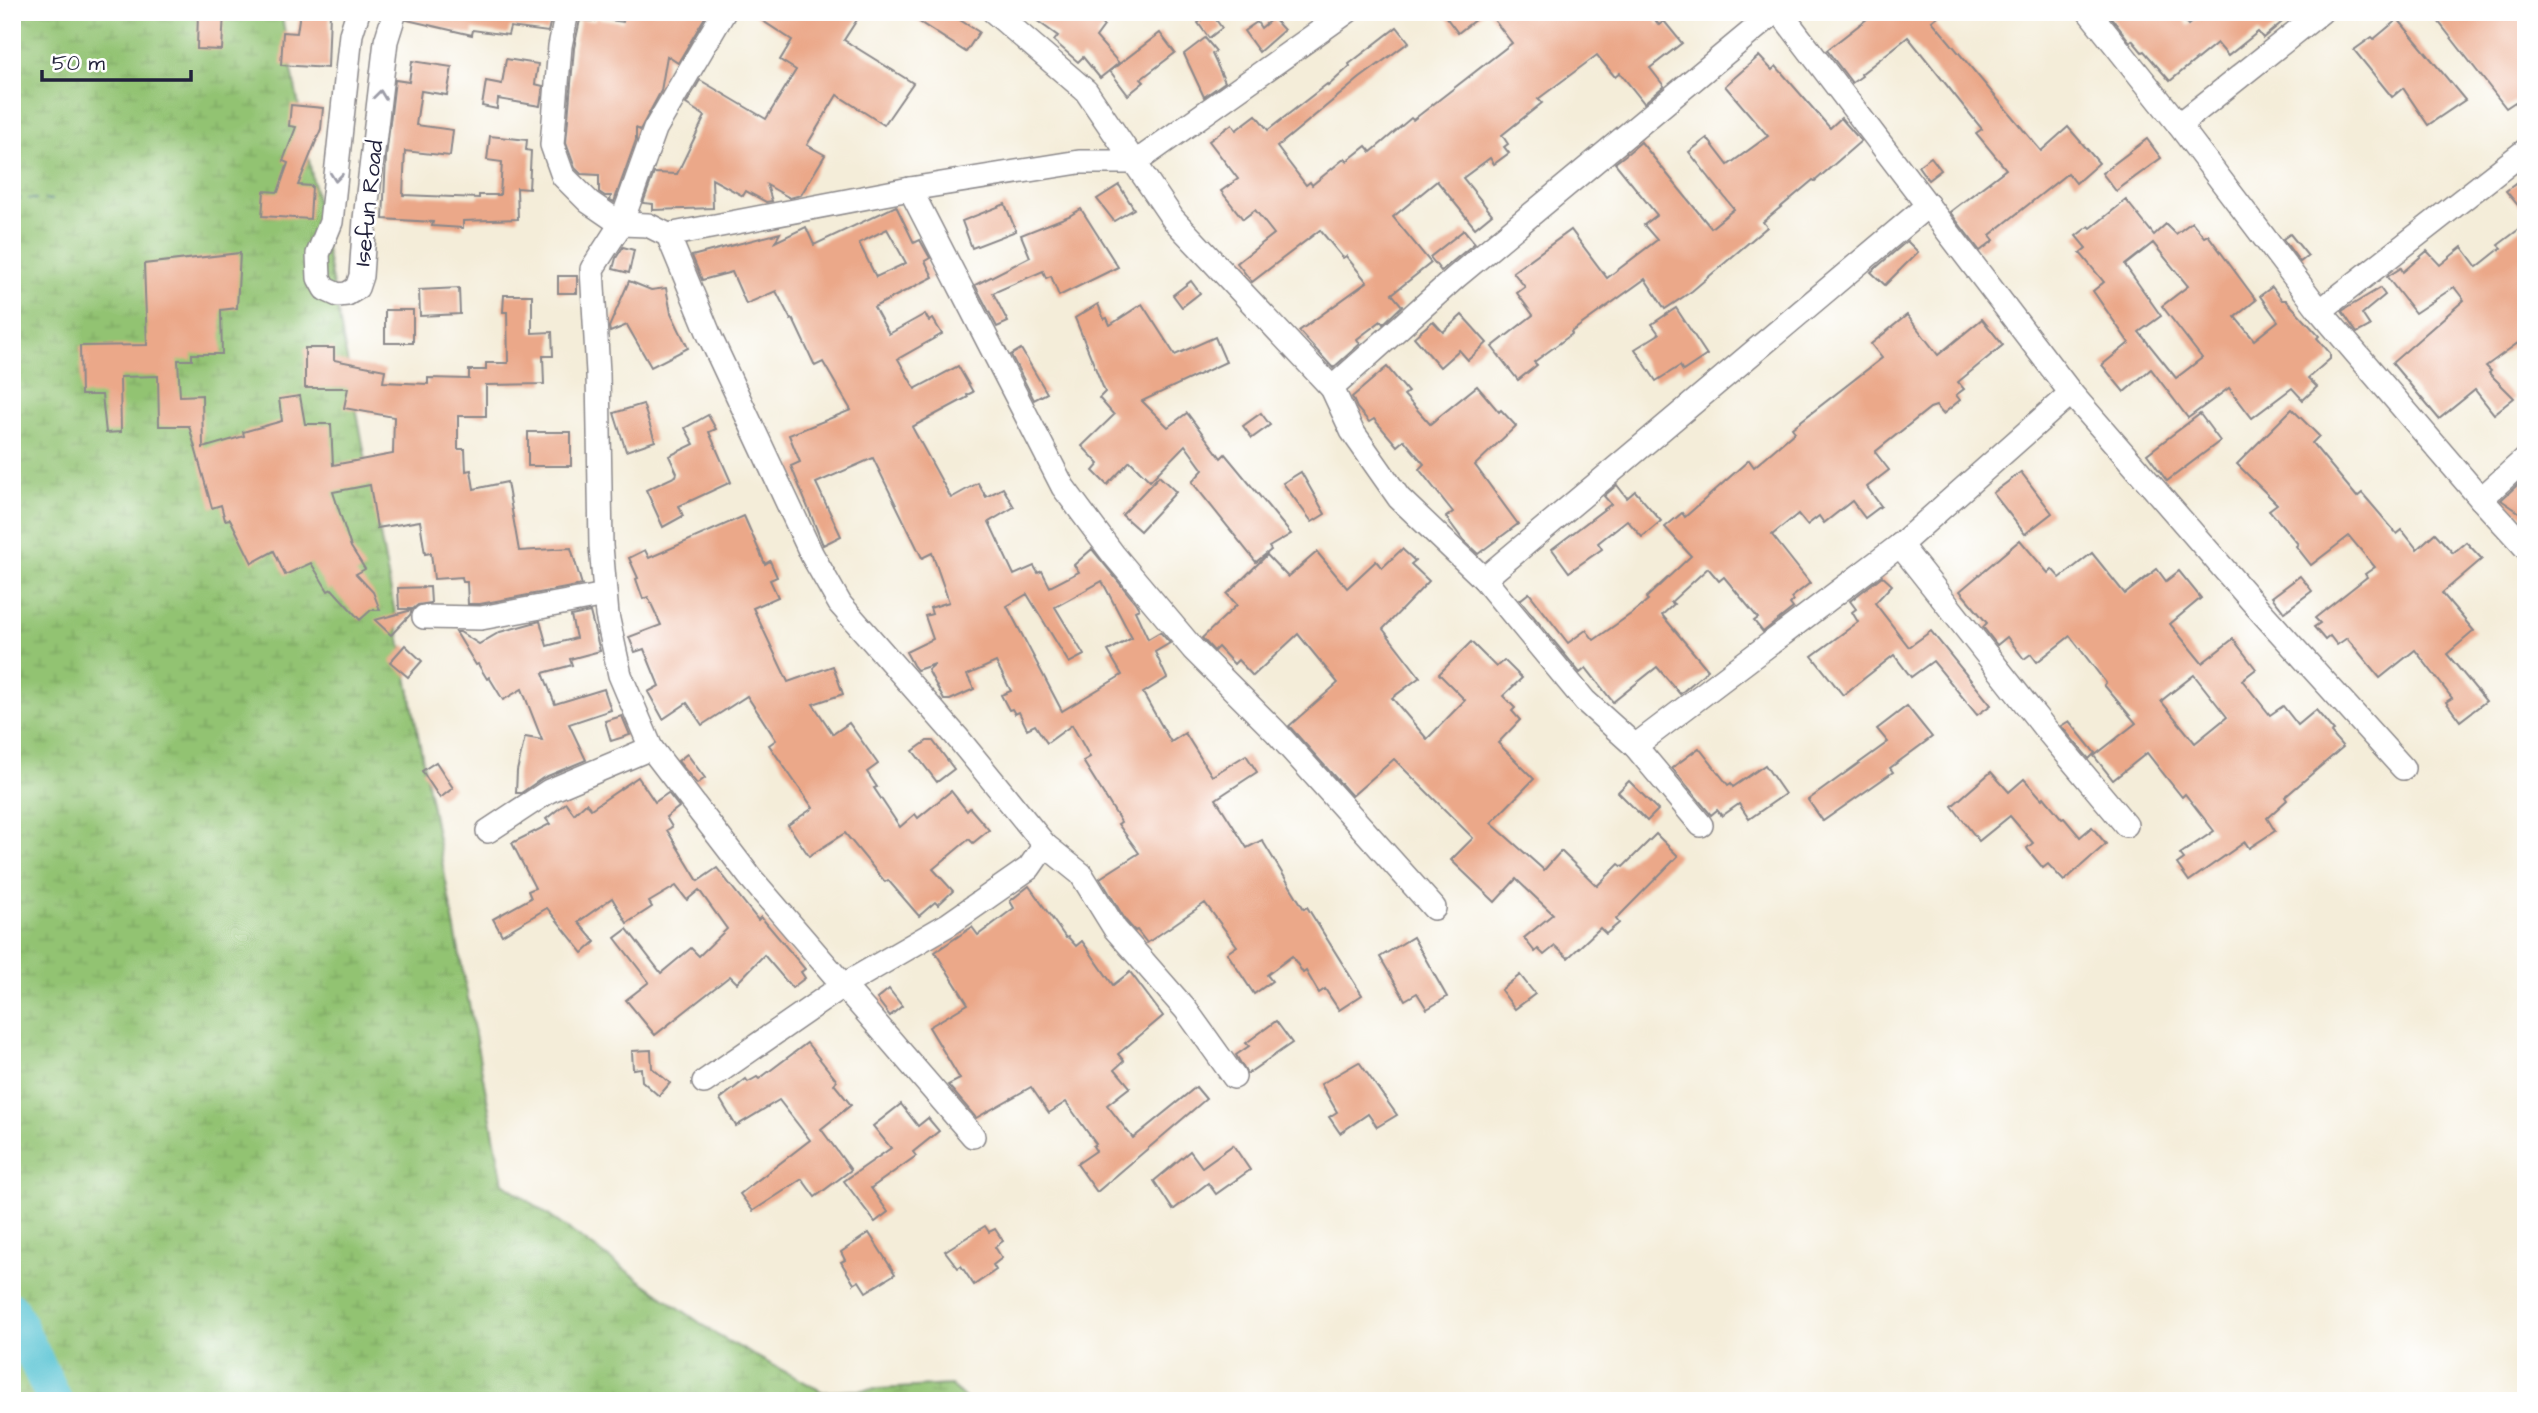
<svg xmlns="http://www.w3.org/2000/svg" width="2538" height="1413" viewBox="0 0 2538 1413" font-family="'Architects Daughter',sans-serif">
	<defs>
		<pattern id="wetland-marsh" width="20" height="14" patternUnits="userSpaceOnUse" patternTransform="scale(1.75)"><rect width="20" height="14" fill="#92c372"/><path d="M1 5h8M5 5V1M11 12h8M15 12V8" fill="none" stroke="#7ea764"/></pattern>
	</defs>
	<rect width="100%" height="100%" fill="#fff"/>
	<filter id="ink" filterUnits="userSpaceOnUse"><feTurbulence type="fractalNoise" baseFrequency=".0143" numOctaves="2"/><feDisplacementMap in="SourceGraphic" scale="14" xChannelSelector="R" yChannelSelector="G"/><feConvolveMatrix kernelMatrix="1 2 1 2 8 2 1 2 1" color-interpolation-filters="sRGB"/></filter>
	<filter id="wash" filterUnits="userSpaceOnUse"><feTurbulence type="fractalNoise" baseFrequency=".00686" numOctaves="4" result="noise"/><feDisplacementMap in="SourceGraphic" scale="28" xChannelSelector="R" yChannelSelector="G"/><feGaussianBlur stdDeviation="1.57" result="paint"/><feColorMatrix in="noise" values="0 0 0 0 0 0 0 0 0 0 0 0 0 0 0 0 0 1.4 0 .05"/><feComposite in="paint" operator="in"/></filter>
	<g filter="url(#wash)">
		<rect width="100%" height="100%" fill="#f4edd9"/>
		<!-- wetland -->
		<polygon fill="url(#wetland-marsh)" stroke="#5a7256" stroke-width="2" points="12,12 281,12 503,1183 720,1337 823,1392 951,1385 968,1401 12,1401"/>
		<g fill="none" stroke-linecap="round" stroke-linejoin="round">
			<!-- river -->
			<polyline stroke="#5ac4d4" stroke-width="35" points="12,1310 55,1401"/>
			<!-- ferry -->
			<polyline stroke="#386378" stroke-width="2" stroke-dasharray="9 7" stroke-linecap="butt" points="12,198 55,200"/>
		</g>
		<g id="blocks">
			<!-- building -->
			<g fill="#eba889" fill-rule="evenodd">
				<polygon points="198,12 224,12 222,50 197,49"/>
				<polygon points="300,12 330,12 328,68 281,65 283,32 297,33"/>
				<polygon points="409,12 546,12 546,15 552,15 548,32 510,27 508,35 473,30 472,35 407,20"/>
				<polygon points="625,12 708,12 678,63 667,56 661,91 640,130 636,128 636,140 614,202 610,200 611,196 605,196 599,192 599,175 581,174 575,168 566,143 574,48 580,20 595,21 595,18 623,22"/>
				<polygon points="749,12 862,12 844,40 913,83 884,125 837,95 807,145 825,155 801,195 790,198 767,185 772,201 766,202 746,191 743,196 712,179 713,208 653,210 653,204 643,203 654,173 677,174 705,116 686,104 700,80 766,119 796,70 780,60 792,40"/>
				<polygon points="904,12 947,12 979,32 966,52"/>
				<polygon points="1025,12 1085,12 1104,26 1096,37 1119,63 1100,78 1083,57 1078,62 1054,41 1058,36"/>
				<polygon points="1442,12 1485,12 1458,33"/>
				<polygon points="1488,12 1649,12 1659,25 1664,21 1682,43 1650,68 1664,86 1644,103 1620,73 1615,77 1597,55 1538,99 1542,103 1502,135 1508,144 1504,147 1509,153 1494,164 1490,158 1463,178 1492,214 1475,228 1437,181 1393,217 1431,263 1392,294 1402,306 1383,324 1381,321 1357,339 1360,344 1333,368 1299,331 1367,282 1346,256 1343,258 1320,230 1252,282 1237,263 1274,234 1255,210 1243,219 1221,191 1238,179 1209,141 1232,124 1236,130 1256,115 1268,130 1327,84 1328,86 1350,66 1349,64 1397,27 1409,42 1360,78 1277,147 1306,185 1310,182 1312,185 1345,158 1347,161 1366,146 1371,152 1411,118 1413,120 1512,43"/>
				<polygon points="1876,12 1943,12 1932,21 2041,151 2068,127 2099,163 2076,183 2068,173 1990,235 1994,240 1980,251 1950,212 2006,169 1976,133 1982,129 1908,37 1861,74 1862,76 1852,83 1827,50"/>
				<polygon points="2107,12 2178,12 2188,25 2204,12 2294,12 2263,38 2258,32 2228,56 2217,43 2170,81 2144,51 2142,52 2132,40 2130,42"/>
				<polygon points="2431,12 2526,12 2526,117 2515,102 2506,108"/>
				<polygon points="1211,13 1222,28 1209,38 1198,23"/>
				<polygon points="1273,18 1284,30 1259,52 1244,31 1257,22 1261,28"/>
				<polygon points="2398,19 2465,100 2428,125 2403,88 2392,97 2354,50 2372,37 2374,39"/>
				<polygon points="1160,33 1175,53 1141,79 1144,82 1128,95 1110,71"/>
				<polygon points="1205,38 1216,51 1212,54 1225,82 1204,97 1184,54"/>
				<polygon points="1759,56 1772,70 1776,66 1830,128 1841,118 1861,141 1815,181 1813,180 1763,222 1767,227 1692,291 1665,309 1645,279 1571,332 1572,334 1534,362 1537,365 1518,380 1492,347 1533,315 1517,293 1525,287 1513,272 1571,230 1607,278 1657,240 1644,225 1657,215 1615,163 1628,153 1641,142 1711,228 1734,209 1689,152 1707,138 1728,165 1768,136 1725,86"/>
				<polygon points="506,59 538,64 535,84 543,86 540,106 498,99 497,109 482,106 486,81 502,84"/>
				<polygon points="412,61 452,67 447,95 421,91 416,125 453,130 450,156 405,151 403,195 479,198 479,195 500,195 502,162 487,160 490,136 527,140 526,150 531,151 529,189 517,188 518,219 463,221 463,228 432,226 433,222 383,219 386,157 395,80 409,82"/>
				<polygon points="291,105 323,108 321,129 298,185 312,186 310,219 262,216 264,191 278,192 288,163 283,161 296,127 289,126"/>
				<polygon points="2147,139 2161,158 2116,191 2102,173"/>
				<polygon points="1931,157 1941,170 1928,180 1918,166"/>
				<polygon points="2526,176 2526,215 2506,191"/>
				<polygon points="1119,185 1134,209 1114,221 1097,199"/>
				<path d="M2126 200 2154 235 2166 224 2176 234 2192 222 2204 237 2208 235 2256 300 2235 317 2254 340 2278 321 2260 296 2272 287 2282 300H2286L2319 336 2317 338 2330 353V359L2308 378 2317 387 2303 400 2292 388 2252 418 2229 388 2188 418 2151 369 2124 392 2102 365 2129 343 2093 291 2104 282 2080 253 2086 248 2076 236 2089 226 2091 228ZM2153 243 2188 286 2162 306 2202 358 2176 378 2139 332 2161 316 2125 265Z"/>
				<polygon points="1005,204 1016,231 972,248 962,221"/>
				<path d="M896 206 914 243 920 240 930 258 925 261 933 277 874 307 889 334 925 314 929 321 933 319 942 334 898 359 915 389 958 366 973 392 967 395 968 397 912 427 951 498 978 483 986 497 1003 488 1014 507 989 522 1014 575 1034 566 1038 573 1042 571 1050 587 1079 572 1074 565 1092 549 1135 602 1139 609 1135 611 1148 639 1160 632 1170 643 1155 652 1167 678 1143 693 1171 742 1185 733 1212 776 1246 755 1257 772 1216 799 1247 848 1262 840 1304 909 1307 907 1362 995 1339 1010 1325 989 1319 993 1306 971 1303 973 1292 956 1267 975 1272 981 1254 994 1227 953 1237 946 1205 903 1147 943 1137 930 1135 931 1126 921 1100 878 1139 853 1118 824 1121 822 1083 761 1090 757 1072 725 1047 743 1035 725 1027 729 1019 712 1015 714 1012 709 1009 710 1001 695 1011 691 996 662 967 675 974 689 950 700H944L928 670 935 664 917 670 913 665 906 652 933 639 925 616 932 614 930 608 949 602 932 553 922 558 873 458 816 483 841 536 823 545 791 466 800 462 789 435 851 410 823 362 815 366 793 319 791 320 776 291 746 304 732 272 702 280 692 256 780 233 775 242 806 227 814 245ZM887 229 906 263 876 277 859 243ZM1102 581 1132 638 1108 651 1122 675 1062 711 1007 606 1027 594 1069 663 1084 655 1055 607Z"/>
				<polygon points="1081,209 1118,267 1059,296 1051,276 1046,278 1043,271 993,293 1008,322 997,327 975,285 1030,257 1021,235 1069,216"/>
				<polygon points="2526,224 2526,337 2486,366 2491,371 2489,373 2514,398 2494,414 2475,390 2439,419 2392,363 2464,300 2454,287 2415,313 2387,277 2401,268 2403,272 2427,251 2440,265 2462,247 2477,267 2501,248 2498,245"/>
				<polygon points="1464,230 1475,243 1441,271 1430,257"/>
				<polygon points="2290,234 2308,256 2300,262 2283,239"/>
				<polygon points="1907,241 1918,252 1885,285 1871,272"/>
				<polygon points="623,247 634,250 629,273 613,269 616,258"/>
				<polygon points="240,253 237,308 221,310 222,354 192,354 192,360 178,360 180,396 202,395 203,448 244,436 243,432 282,421 279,399 300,396 305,424 331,424 333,465 393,454 394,417 344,408 348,388 305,388 305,348 334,348 334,360 385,370 383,382 428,384 428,378 469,379 469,370 486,370 486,363 508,363 507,312 503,312 504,295 532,295 532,333 552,332 553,356 543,356 544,384 486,385 486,416 458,416 458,449 465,449 466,471 471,470 474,489 507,482 519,551 571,548 582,585 480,604 468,604 467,582 463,582 462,577 434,579 431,553 425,554 420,521 377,528 370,485 333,492 351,547 365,569 356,574 373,592 380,610 371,610 360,620 332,589 328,591 311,563 285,575 274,551 252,563 230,519 225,520 221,505 212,508 189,426 159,426 158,376 120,377 121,432 106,433 102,395 81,395 80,346 147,345 144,264"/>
				<rect x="558" y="276" width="19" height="17"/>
				<polygon points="629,281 651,290 666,288 671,313 688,348 651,367 627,325 610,332 609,327"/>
				<polygon points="1191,281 1200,293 1182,307 1173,295"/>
				<polygon points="459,288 460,314 420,316 419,290"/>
				<polygon points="2380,288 2385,295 2362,314 2370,326 2357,333 2342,311"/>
				<polygon points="1098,304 1104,319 1107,318 1110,325 1142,304 1175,355 1215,337 1226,362 1142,401 1168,427 1187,413 1221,458 1225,454 1291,534 1269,547 1271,550 1256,562 1192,482 1203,470 1185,445 1150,481 1130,461 1107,485 1093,471 1099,464 1082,446 1114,415 1099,398 1105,392 1075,318"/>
				<polygon points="1676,308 1707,355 1683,371 1680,366 1656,381 1635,349 1659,334 1652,324"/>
				<rect x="385" y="310" width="28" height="33"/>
				<polygon points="1462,315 1487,343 1468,360 1459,350 1440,367 1414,337 1433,321 1443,332"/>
				<polygon points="1907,315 1938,355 1982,319 2003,345 1958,382 1964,389 1956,395 1960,400 1943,414 1936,406 1930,408 1875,452 1889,470 1867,487 1881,506 1865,518 1852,501 1824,523 1819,516 1807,525 1798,514 1772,535 1810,583 1791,598 1793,601 1790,604 1793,608 1763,632 1754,621 1758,618 1724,577 1719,581 1708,568 1671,602 1674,604 1662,615 1708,670 1680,694 1657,667 1613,702 1586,668 1580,673 1520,600 1529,593 1568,643 1586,630 1594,640 1631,614 1648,600 1646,598 1691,556 1665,527 1682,513 1685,517 1749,460 1754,467 1795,432 1792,428 1882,358 1871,344"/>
				<polygon points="1021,349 1047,393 1034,400 1011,355"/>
				<polygon points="1387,367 1408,392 1404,395 1430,424 1477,386 1499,412 1501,410 1516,426 1475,465 1518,524 1478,554 1463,540 1446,517 1453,512 1419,469 1424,464 1404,440 1397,446 1374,419 1369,422 1357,408 1352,397"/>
				<polygon points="643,404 655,441 626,451 614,413"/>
				<polygon points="2292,409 2319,436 2312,443 2357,497 2362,493 2397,534 2402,530 2417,549 2435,533 2453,553 2466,542 2482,559 2442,593 2474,631 2447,654 2486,701 2460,721 2446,702 2452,698 2415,650 2380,678 2347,638 2337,645 2330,636 2325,640 2314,627 2320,623 2315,618 2367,577 2365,574 2375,567 2349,536 2311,565 2296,546 2298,544 2269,510 2277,504 2237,464"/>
				<polygon points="1261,413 1270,425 1252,438 1243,426"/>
				<polygon points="2200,414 2220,441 2167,481 2147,454"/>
				<polygon points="708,415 716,429 709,432 731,482 679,506 683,516 663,527 646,490 676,476 677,473 669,456 694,444 685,428"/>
				<rect x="528" y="432" width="43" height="34"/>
				<polygon points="1301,472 1325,514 1312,522 1283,483"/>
				<polygon points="2021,472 2052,513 2025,534 1993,493"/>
				<polygon points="1159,476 1176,492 1140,531 1122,515"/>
				<polygon points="2526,477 2526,517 2501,500"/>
				<polygon points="1617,485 1627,498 1635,491 1661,521 1642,537 1627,520 1598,543 1602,549 1569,572 1552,549 1611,504 1604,496"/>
				<polygon points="744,516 765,564 770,561 777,577 770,580 778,597 753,608 788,682 833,666 843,694 813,704 833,734 849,723 878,764 867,772 877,787 874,788 900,827 915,814 918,818 951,791 967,811 970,808 989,830 973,843 969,839 933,869 953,891 938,905 935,902 919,916 888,880 885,882 845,833 809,856 788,825 813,808 769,745 776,740 747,696 702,725 687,703 663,719 648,692 659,686 644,649 635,652 629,637 661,625 648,597 643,599 636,579 638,578 629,558 645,550 649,558"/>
				<path d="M2020 540 2048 573 2052 569 2060 578 2092 553 2125 594 2157 569 2166 581 2179 571 2201 598 2170 624 2202 663 2233 639 2256 669 2242 680 2270 715 2283 706 2298 725 2316 710 2334 731 2331 733 2343 747 2285 797 2287 800 2267 818 2275 831 2249 848 2245 842 2189 881 2177 864 2184 859 2180 854 2214 831 2185 794 2182 797 2147 753 2113 780 2094 756 2136 723 2104 685 2106 683 2070 636 2037 662 2031 654 2024 659 2007 637 1997 645 1983 627 1987 623 1960 591ZM2194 675 2227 717 2195 743 2161 701Z"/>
				<polygon points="1402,549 1415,561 1411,564 1429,581 1383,629 1420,677 1392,698 1427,739 1465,700 1439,674 1471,642 1496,667 1504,660 1522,678 1503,696 1515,708 1512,711 1520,720 1498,743 1534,779 1491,823 1544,870 1561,851 1597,886 1619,864 1623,867 1656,834 1678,856 1616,919 1619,923 1606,934 1600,928 1568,958 1555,946 1544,955 1538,949 1535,952 1524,938 1553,914 1516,879 1495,902 1451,860 1473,838 1394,759 1352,796 1289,726 1338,683 1298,634 1253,676 1238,660 1234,664 1218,647 1214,651 1202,638 1237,605 1227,594 1267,555 1288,577 1317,552 1347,588 1376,561 1382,568"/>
				<polygon points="1882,576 1892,585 1875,603 1909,647 1931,631 1991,705 1977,715 1933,661 1911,677 1894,655 1843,695 1812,656 1858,622 1852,612 1856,609 1850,601"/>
				<polygon points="2300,576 2312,591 2284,612 2272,597"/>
				<polygon points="430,587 431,603 418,605 413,609 399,609 398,588"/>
				<polygon points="412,610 410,615 391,635 375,620"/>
				<polygon points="590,612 600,651 570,659 572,665 543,673 555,704 604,689 611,710 569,724 586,760 543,778 521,793 516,793 517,771 525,737 542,740 522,689 503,700 489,677 487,679 478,664 476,665 456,632 460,632 479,644 500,632 540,621 547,646 576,638 571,616"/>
				<polygon points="405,645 422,661 408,677 390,662"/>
				<polygon points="1907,706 1932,737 1890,768 1893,772 1823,821 1808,800 1888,742 1877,729"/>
				<polygon points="622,716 630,735 611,741 605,721"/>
				<polygon points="2069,721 2095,753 2089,759 2061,726"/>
				<polygon points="927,741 933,741 954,769 937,782 913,751"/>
				<polygon points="1699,748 1728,785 1731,783 1733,787 1765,765 1785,794 1749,819 1739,804 1722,816 1717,810 1711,815 1672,768"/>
				<polygon points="687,754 705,778 697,784 678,761"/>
				<polygon points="436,762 453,788 440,798 422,771"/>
				<polygon points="1991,772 2009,792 2024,779 2042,799 2044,797 2062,819 2064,818 2080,837 2092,827 2106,844 2064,881 2048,864 2043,868 2028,850 2027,848 2033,843 2010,816 1979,841 1952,806"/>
				<polygon points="638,777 655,802 668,793 679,807 666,817 672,827 667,830 698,881 717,868 758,920 761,917 805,969 801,972 805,978 792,988 764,955 737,983 730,976 655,1035 626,1000 649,982 615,938 627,929 661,973 691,948 699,956 727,929 699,890 687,900 676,886 649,902 652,907 627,923 612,898 578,922 595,942 583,953 547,908 502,935 493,919 531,898 528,891 535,888 512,843 550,824 546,819 566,803 574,814 586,803 591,809"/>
				<polygon points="1629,781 1658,810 1647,821 1618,792"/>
				<polygon points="1029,886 1066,938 1068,937 1076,946 1082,941 1113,985 1130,972 1163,1016 1118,1054 1124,1061 1115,1069 1130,1087 1107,1105 1133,1138 1196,1087 1206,1099 1097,1192 1077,1164 1096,1151 1093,1146 1096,1144 1066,1102 1049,1113 1031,1087 976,1118 948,1085 960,1079 929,1027 968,1004 935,952 972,927 978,935 1014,908 1010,901"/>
				<polygon points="1413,937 1447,997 1427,1009 1417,993 1405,1000 1380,957"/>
				<polygon points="1520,975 1535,994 1515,1009 1501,990"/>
				<polygon points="889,989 902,1006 890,1016 877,999"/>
				<polygon points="1276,1021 1292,1043 1247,1074 1236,1055 1249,1046 1246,1043"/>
				<polygon points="807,1043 837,1081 834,1084 851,1105 821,1129 851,1170 815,1197 802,1179 753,1211 740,1194 810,1140 779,1100 736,1126 720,1099 746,1079 748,1082 757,1077 759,1079"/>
				<polygon points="651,1050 652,1068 670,1083 659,1096 642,1081 641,1068 633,1069 632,1051"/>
				<polygon points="1359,1062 1397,1115 1377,1127 1368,1114 1340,1133 1329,1117 1337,1112 1321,1084"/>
				<polygon points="901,1104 918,1126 928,1118 939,1131 913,1152 916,1156 871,1188 888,1212 875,1222 844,1181 891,1148 873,1126"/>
				<polygon points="1233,1145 1250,1170 1216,1194 1208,1183 1173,1210 1154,1181 1190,1151 1202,1167"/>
				<polygon points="985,1226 989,1232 995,1229 1003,1241 995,1247 1002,1258 993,1265 996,1270 974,1285 961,1266 958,1268 945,1251"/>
				<polygon points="869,1233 895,1274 866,1292 859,1281 854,1284 841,1262 845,1260 841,1252"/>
			</g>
		</g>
	</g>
	<g filter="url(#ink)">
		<use href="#blocks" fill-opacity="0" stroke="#8b888a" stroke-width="2"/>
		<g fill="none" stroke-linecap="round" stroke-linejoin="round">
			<defs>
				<g id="minor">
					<polyline points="358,12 351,34 331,222 318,254 319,278 325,289 338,295 347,294 357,288 361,276 365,219 386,41 395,12"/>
					<polyline points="567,12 560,46 552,145 563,176 589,202 621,224 648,225 668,235 711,339 812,555 840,604 957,737 1045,845 1081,874 1115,929 1186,1010 1234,1077"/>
					<polyline points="724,12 655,129 621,224 592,269 598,373 601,546 607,615 620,675 651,748 750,877 973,1136"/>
					<polyline points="994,12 1086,91 1173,219 1332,388 1352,431 1399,498 1484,579 1585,701 1635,746 1701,825"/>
					<polyline points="1780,12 2071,393 2256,606 2403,768"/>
					<polyline points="2089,12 2179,125 2320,311 2481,499 2526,548"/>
					<polyline points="2179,125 2321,12"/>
					<polyline points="910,189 1063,487 1113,554 1193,649 1276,732 1434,908"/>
					<polyline points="668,235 910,189 1079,162 1136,162 1347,12"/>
					<polyline points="2320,311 2526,150"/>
					<polyline points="1332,388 1456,277 1775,12"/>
					<polyline points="2481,499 2526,458"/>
					<polyline points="1900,545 2044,727 2126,825"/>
					<polyline points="1484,579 1928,205"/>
					<polyline points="424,617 481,618 605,595"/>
					<polyline points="1635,746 1900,545 2071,393"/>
					<polyline points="488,831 549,791 651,748"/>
					<polyline points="704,1082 844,985 949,924 1029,868 1045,845"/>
				</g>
			</defs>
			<!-- minor casing -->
			<use href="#minor" stroke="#8b888a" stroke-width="26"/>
			<!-- minor -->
			<use href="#minor" stroke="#fff" stroke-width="23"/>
		</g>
		<!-- one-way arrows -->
		<defs><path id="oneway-chevron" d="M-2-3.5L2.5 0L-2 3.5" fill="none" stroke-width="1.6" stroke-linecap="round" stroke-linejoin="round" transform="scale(1.75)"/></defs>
		<g stroke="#9c9ca7">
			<use href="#oneway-chevron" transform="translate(380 95) rotate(-83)"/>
			<use href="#oneway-chevron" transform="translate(336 177) rotate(96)"/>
		</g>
	</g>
	<g text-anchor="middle" stroke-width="5" stroke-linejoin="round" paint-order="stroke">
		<!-- street labels -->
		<g font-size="23" fill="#22223b" stroke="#fff">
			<text transform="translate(368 203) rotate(-84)" y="8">Isefun Road</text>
		</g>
	</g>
	<!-- margin -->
	<rect width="2538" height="1413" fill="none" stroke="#fff" stroke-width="42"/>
	<!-- scale -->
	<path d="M42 70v10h149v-10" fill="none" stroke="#22223b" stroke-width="3.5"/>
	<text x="52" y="70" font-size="21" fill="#22223b" stroke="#ffffff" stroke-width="5" paint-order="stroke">50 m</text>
</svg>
